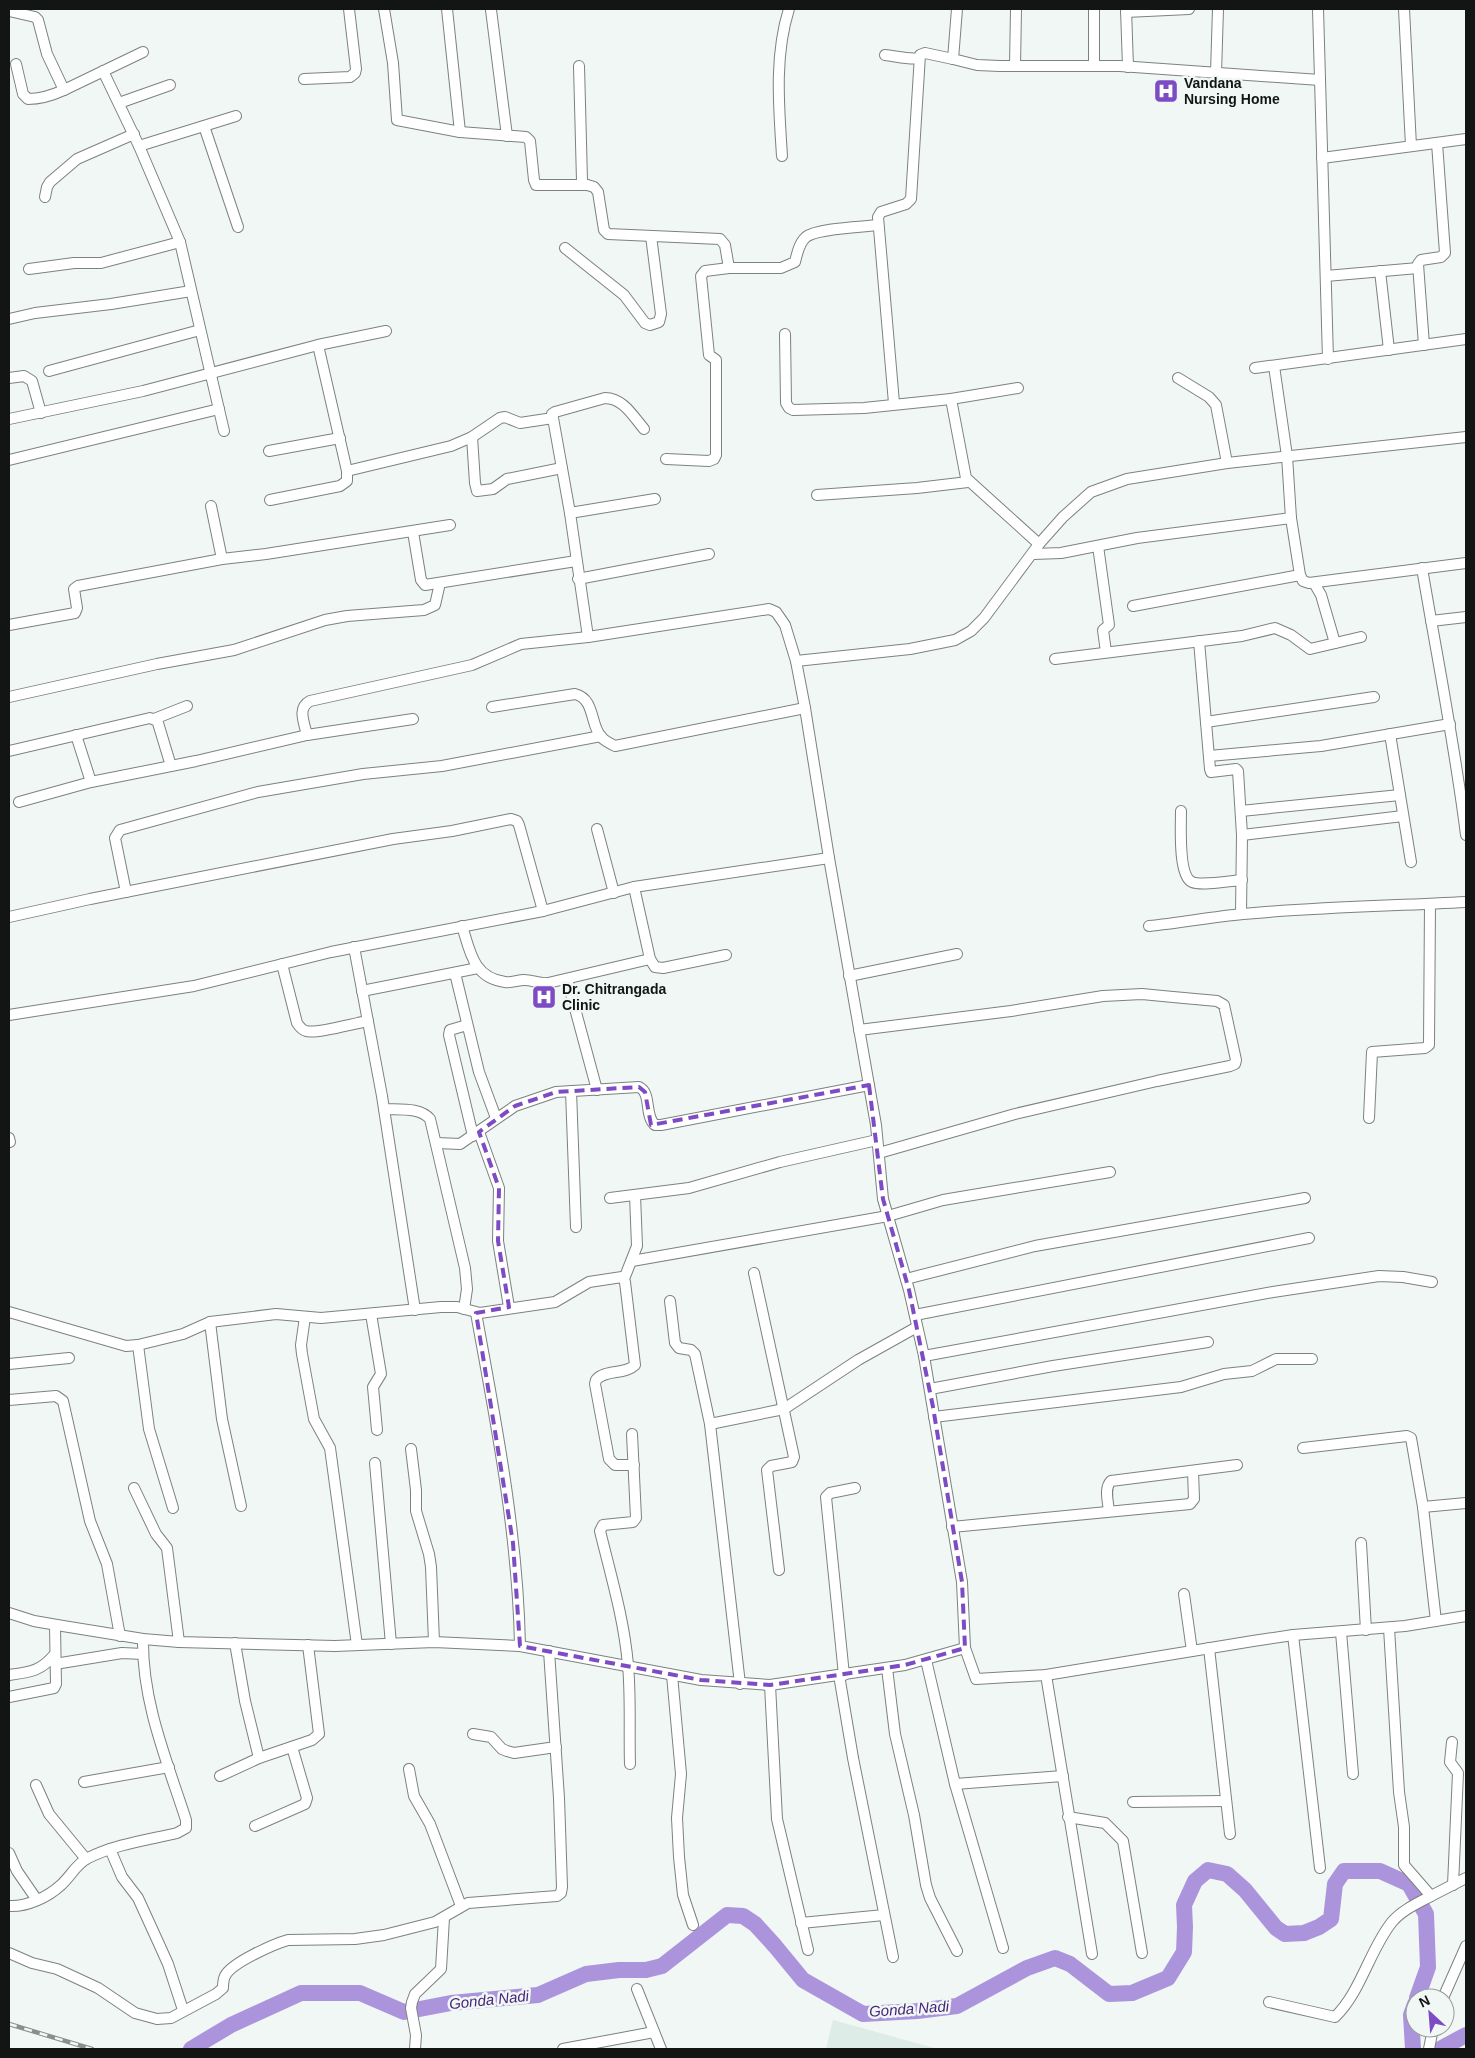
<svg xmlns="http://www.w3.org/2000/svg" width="1475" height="2058" viewBox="0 0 1475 2058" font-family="Arial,sans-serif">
	<rect width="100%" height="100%" fill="#f0f7f4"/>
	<!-- built -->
	<polygon fill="#ddece6" points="833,2020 938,2049 826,2049"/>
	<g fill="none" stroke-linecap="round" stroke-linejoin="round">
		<!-- river -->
		<g stroke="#ac94dd" stroke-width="16">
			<polyline points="191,2049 231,2025 301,1993 360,1993 404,2012 451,2003 538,1995 586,1974 619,1970 646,1970 662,1966 727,1915 743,1916 755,1924 775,1946 803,1980 863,2014 917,2011 957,2006 1027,1968 1055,1958 1070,1964 1109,1994 1132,1993 1168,1978 1184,1952 1185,1927 1184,1905 1195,1881 1208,1870 1227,1874 1245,1890 1276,1928 1285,1934 1304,1933 1319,1927 1331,1919 1335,1884 1344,1871 1380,1871 1409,1884 1426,1914 1428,1967 1417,1998"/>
			<polyline points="1413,2049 1411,2015 1415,2004"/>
			<polyline points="1440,2049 1466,2035"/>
		</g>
		<defs>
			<g id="minor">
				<polyline points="384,9 393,63 397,120 460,132 526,137 530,141 534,180 536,185 586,185"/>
				<polyline points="447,9 460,132"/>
				<polyline points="957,9 953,59 977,65 1000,66 1120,66 1320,80"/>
				<polyline points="1094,9 1094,65"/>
				<polyline points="1126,9 1128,67"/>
				<polyline points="1318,9 1328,359"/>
				<polyline points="1404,9 1411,146"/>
				<polyline points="491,10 507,136"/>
				<polyline points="9,11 35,17 38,20 47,54 64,90"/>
				<polyline points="1126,12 1189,9"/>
				<path d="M885 55C895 56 911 60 919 58"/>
				<path d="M16 64 23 94 28 99C40 99 53 95 64 90L143 52"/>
				<path d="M579 66 582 181 584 184 594 187 598 192 604 230 608 234 720 239 725 245 729 268H781L795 262C797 254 799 243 806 237 817 228 863 227 878 225"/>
				<polyline points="1015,66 1016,9"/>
				<polyline points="103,71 139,146 180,242 224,431"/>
				<polyline points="1216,73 1218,9"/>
				<polyline points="304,79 350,77 355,73 356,69 349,9"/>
				<polyline points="119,103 170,85"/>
				<polyline points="204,126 238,227"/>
				<polyline points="139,146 236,116"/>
				<path d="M782 156C779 108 774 56 789 9"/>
				<polyline points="1322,158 1466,139"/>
				<polyline points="45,197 47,187 50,182 77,159 134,134"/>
				<polyline points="565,248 624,295 645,323 650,325 659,322 661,314 651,236"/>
				<polyline points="29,269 74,263 101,263 180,242"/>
				<polyline points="1380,271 1389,350"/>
				<polyline points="1326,276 1418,268"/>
				<polyline points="9,319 35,313 111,304 191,291"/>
				<polyline points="785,334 786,403 789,408 793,410 864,408 951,399 1018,388"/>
				<polyline points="1424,345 1418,264 1421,260 1441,257 1445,253 1437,143"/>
				<polyline points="1274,366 1287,456 1291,518"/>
				<polyline points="1255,368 1466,339"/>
				<polyline points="49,371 200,330"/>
				<polyline points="9,378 24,376 32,381 41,413"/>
				<polyline points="1178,378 1209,397 1216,405 1227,463"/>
				<polyline points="951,399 966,478 1039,544"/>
				<polyline points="894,403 878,217 881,212 906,204 911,199 920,55 925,53 953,59"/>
				<polyline points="553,418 570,513 588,637"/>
				<polyline points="9,419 143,391 318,345 386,331"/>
				<polyline points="472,437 475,483 477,491 493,489 507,479 562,468"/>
				<polyline points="269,451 340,438"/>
				<polyline points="666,459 709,461 714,459 716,455 716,360 709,355 701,276 705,271 729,268"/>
				<polyline points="9,460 219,409"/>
				<path d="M347 471 451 446 472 437 500 418 505 417 520 423 553 418 552 414 555 412 605 398C623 398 633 416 644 429"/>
				<polyline points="817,495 917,488 968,482"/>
				<polyline points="270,500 340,486 347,481 347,471 318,345"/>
				<polyline points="211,506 222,559"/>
				<polyline points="570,513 655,499"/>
				<polyline points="413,532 421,580 425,585 576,561"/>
				<polyline points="1098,546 1109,625 1103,630 1106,652"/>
				<polyline points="1033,554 1061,553 1137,538 1291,518 1300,575 1303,581 1309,583 1466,563"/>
				<path d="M1422 568C1437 657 1455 746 1466 835"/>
				<polyline points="578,579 709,554"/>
				<polyline points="1314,583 1321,595 1335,643"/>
				<polyline points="1133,606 1300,575"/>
				<polyline points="1431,621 1466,617"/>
				<polyline points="9,625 75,613 77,608 74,589 78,586 222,559 266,554 450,525"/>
				<polyline points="1199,641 1210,769 1211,772 1236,769 1238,771 1242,835 1241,914"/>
				<polyline points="1055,659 1242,636 1275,628 1291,635 1310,649 1361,637"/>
				<polyline points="796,661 910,649 955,640 971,631 984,618 1039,544 1063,517 1091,492 1127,479 1227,463 1466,437"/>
				<polyline points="9,697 157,664 234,650 325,620 347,616 424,610 435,605 440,583"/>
				<path d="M492 707 575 694C595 699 590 724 601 737 605 741 611 744 615 746L805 708"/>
				<polyline points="154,719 187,706"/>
				<polyline points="1206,722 1374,697"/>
				<polyline points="1390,734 1411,862"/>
				<polyline points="76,735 91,782"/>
				<path d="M307 735C304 722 297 708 310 701L472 665 521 644 588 637 769 609 776 612 785 625 796 661 805 708 829 858 876 1125 883 1199 909 1290 924 1356 962 1582 965 1648 976 1679 1046 1675 1253 1641 1293 1635 1405 1626 1466 1616"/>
				<polyline points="9,751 150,718 157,721 158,723 171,766"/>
				<polyline points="1209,756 1321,746 1450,724"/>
				<polyline points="19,802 91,782 196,761 307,735 413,719"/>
				<path d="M1181 811C1181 825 1178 876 1192 882 1201 886 1230 881 1242 880"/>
				<polyline points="1241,811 1400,795"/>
				<polyline points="597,829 614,893"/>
				<polyline points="1242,835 1403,816"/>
				<polyline points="634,887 650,959 655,967 663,968 726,955"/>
				<polyline points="126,892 115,838 120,830 258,792 363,774 442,766 601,736"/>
				<polyline points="9,917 90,899 393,839 452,831 511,819 517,821 519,825 543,911"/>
				<path d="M462 926C470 951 473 978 505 982 511 983 518 980 524 980 533 980 539 984 548 983L650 959"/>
				<path d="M1149 926C1180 923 1211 917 1243 914 1317 907 1392 906 1466 902"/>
				<polyline points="354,947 382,1096 415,1310"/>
				<path d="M282 964 297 1023C299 1026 302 1030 306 1031 316 1034 355 1023 368 1021"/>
				<polyline points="455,973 479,1072 496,1118"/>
				<polyline points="849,976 957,954"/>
				<polyline points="567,979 597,1090"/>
				<polyline points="362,991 478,968"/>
				<polyline points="9,1015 194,986 331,952 543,911 634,887 829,858"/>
				<polyline points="467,1025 450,1030 449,1035 473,1136"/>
				<polyline points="859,1030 1011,1011 1103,996 1142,994 1173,997 1217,1001 1224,1005 1236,1060 1235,1064 1230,1066 1157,1081 1015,1114 879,1153"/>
				<polyline points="571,1091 576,1227"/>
				<path d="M384 1109C399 1110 420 1107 430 1119L465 1268 467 1289 464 1309"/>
				<polyline points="1369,1118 1372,1052 1425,1048 1429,1045 1430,904"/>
				<polyline points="479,1132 499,1188 498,1241 509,1307"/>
				<polyline points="9,1138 10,1142"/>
				<path d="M437 1143 460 1144 515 1106 556 1092 639 1087C652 1093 644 1116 655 1125H661L869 1085"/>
				<polyline points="610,1198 689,1188 780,1162 877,1140"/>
				<polyline points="632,1261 888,1216 943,1200 1110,1172"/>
				<polyline points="754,1273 794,1457 792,1462 771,1466 767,1470 779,1570"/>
				<polyline points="624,1279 637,1246 635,1195"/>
				<polyline points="906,1279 1035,1246 1305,1198"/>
				<polyline points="670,1301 675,1343 679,1348 691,1350 695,1354 710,1424 740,1684"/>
				<path d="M9 1312 126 1346 138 1345 183 1334 210 1322 276 1314 321 1318 441 1307H457L480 1313 555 1302 589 1282 622 1277 625 1282 635 1365C625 1375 605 1369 596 1380L595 1384 609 1459 615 1465H634"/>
				<path d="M476 1313C496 1422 518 1534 520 1646"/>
				<polyline points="371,1314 381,1374 373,1387 377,1430"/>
				<polyline points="915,1315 1309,1238"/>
				<polyline points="305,1317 301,1345 302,1354 314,1419 330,1448 357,1645"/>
				<polyline points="210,1322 222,1419 241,1506"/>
				<polyline points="138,1345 149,1429 173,1508"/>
				<polyline points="924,1356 1273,1292 1379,1276 1403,1277 1432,1282"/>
				<polyline points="9,1364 69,1358"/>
				<polyline points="930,1389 1053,1366 1208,1342"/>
				<polyline points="9,1400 56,1396 63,1401 90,1521 107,1564 120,1636"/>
				<polyline points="934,1417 1181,1387 1224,1374 1252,1371 1276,1359 1312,1359"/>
				<polyline points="710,1424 784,1409 858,1360 917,1327"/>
				<polyline points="1303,1448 1407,1436 1411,1438 1423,1507 1436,1621"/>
				<polyline points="411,1449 416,1490 416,1511 429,1554 431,1567 434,1642"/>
				<polyline points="375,1463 391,1644"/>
				<polyline points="134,1488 156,1534 167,1548 179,1642"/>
				<polyline points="1423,1507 1466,1503"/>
				<path d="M1109 1511C1108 1501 1104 1488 1111 1481L1237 1465"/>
				<polyline points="952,1527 1190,1504 1194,1499 1193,1471"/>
				<polyline points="1361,1543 1366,1630"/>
				<polyline points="1184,1594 1192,1651"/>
				<polyline points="9,1613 34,1621 63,1626 143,1639 179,1642 335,1646 434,1642 520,1646 701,1680 770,1685 905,1665 965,1648"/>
				<polyline points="1389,1628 1399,1792 1404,1827 1404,1865 1431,1896 1466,1878"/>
				<polyline points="1341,1632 1353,1774"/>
				<polyline points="1293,1635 1320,1868"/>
				<polyline points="235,1643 245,1701 259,1758"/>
				<polyline points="1209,1648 1230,1834"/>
				<polyline points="926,1660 955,1784 1003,1948"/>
				<polyline points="55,1664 122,1653 143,1654"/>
				<polyline points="887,1668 895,1734 914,1815 926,1885 930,1898 957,1951"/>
				<path d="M9 1675C31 1672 41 1671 55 1654"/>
				<polyline points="672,1675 681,1774 677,1818 679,1857 683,1895 693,1925"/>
				<polyline points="839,1675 853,1758 893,1957"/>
				<polyline points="844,1675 826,1497 830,1493 855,1488"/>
				<polyline points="1046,1675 1092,1954"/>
				<polyline points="770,1685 777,1819 808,1950"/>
				<polyline points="9,1697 54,1688 56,1684 55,1625"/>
				<polyline points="473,1734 491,1737 502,1749 507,1751 514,1753 556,1747"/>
				<polyline points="1452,1742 1450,1762 1458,1773 1453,1885"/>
				<path d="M630 1764C629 1732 631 1698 628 1665 624 1619 611 1576 600 1531L603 1525 633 1522 636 1518 632 1434"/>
				<polyline points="409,1769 414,1796 430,1824 461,1906"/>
				<polyline points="220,1776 259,1758 312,1740 319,1734 308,1645"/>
				<polyline points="84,1782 169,1767"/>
				<polyline points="955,1784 1063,1776"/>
				<polyline points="36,1785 49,1814 86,1859"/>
				<polyline points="1133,1802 1226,1801"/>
				<polyline points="1068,1817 1105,1823 1123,1841 1142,1953"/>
				<polyline points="255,1826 305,1804 307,1798 292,1747"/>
				<polyline points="110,1849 122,1877 138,1898 159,1944 168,1964 183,2010"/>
				<polyline points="9,1853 17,1871 37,1900"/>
				<path d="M9 1906C27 1907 48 1897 61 1885 71 1876 76 1864 88 1858 116 1844 147 1840 177 1833L186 1828V1820C167 1761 142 1702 143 1639"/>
				<polyline points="801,1923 884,1915"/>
				<path d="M9 1953 32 1963 57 1969 98 1988 135 2013 157 2019 171 2018 216 1994 223 1988C223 1983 223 1980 225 1976 231 1963 274 1944 288 1940L355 1939 384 1935 435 1922 468 1903 557 1896 561 1893 562 1887 559 1798 549 1651"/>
				<polyline points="637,1989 661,2049"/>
				<polyline points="1443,1998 1466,1946"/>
				<path d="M1269 2002 1335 2017C1361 1992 1370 1949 1392 1922 1402 1910 1418 1903 1431 1896"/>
				<polyline points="415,2049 416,2035 411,2008 412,2002 415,1994 441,1969 444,1918"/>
				<polyline points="563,2049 654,2032"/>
				<polyline points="1429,2049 1433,2028"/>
			</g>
		</defs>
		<!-- minor casing -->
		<use href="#minor" stroke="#7c8280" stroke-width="12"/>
		<!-- minor -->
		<use href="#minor" stroke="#fff" stroke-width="10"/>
		<defs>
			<polyline id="rail" points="9,2024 92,2049"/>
		</defs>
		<!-- rail casing -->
		<use href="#rail" stroke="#8a8f8d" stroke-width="4.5"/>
		<!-- rail -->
		<use href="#rail" stroke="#f0f7f4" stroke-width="2.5" stroke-dasharray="8" stroke-linecap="butt"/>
	</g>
	<!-- marked area -->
	<path fill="none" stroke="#7d4cc4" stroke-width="4" stroke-dasharray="10 6" stroke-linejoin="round" d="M869 1085 883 1199 909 1290 933 1407 962 1582 965 1648 905 1665 770 1685 701 1680 520 1646 513 1543 476 1313 509 1307 498 1241 499 1188 479 1132 515 1106 556 1092 639 1087 645 1092 651 1125Z"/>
	<!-- icons -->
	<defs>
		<symbol id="hospital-square" viewBox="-11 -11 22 22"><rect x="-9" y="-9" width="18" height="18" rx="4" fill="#7d4cc4" stroke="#f0f7f4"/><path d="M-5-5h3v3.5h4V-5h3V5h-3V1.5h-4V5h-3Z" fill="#fff"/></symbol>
	</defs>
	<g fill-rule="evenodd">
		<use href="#hospital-square" x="1152" y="77" width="28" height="28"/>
		<use href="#hospital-square" x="530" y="983" width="28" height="28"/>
	</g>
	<g text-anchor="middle" stroke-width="5" stroke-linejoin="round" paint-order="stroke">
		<!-- poi labels -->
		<g font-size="14" font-weight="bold" fill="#121514" stroke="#f0f7f4" text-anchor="start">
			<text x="1184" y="88">Vandana<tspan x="1184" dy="16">Nursing Home</tspan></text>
			<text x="562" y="994">Dr. Chitrangada<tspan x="562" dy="16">Clinic</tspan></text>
		</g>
		<!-- water labels -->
		<g font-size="15" font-style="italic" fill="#492579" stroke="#f0f7f4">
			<text transform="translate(489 2000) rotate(-6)" y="5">Gonda Nadi</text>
			<text transform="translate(909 2009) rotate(-4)" y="5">Gonda Nadi</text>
		</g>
	</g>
	<!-- border -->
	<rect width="1475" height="2058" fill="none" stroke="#121514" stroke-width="20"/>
	<!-- north arrow -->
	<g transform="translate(1430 2013) rotate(334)"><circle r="24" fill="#f0f7f4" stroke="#979d9a"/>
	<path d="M0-4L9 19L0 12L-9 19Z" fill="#7d4cc4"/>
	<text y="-8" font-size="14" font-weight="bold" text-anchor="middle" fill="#121514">N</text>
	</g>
</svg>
